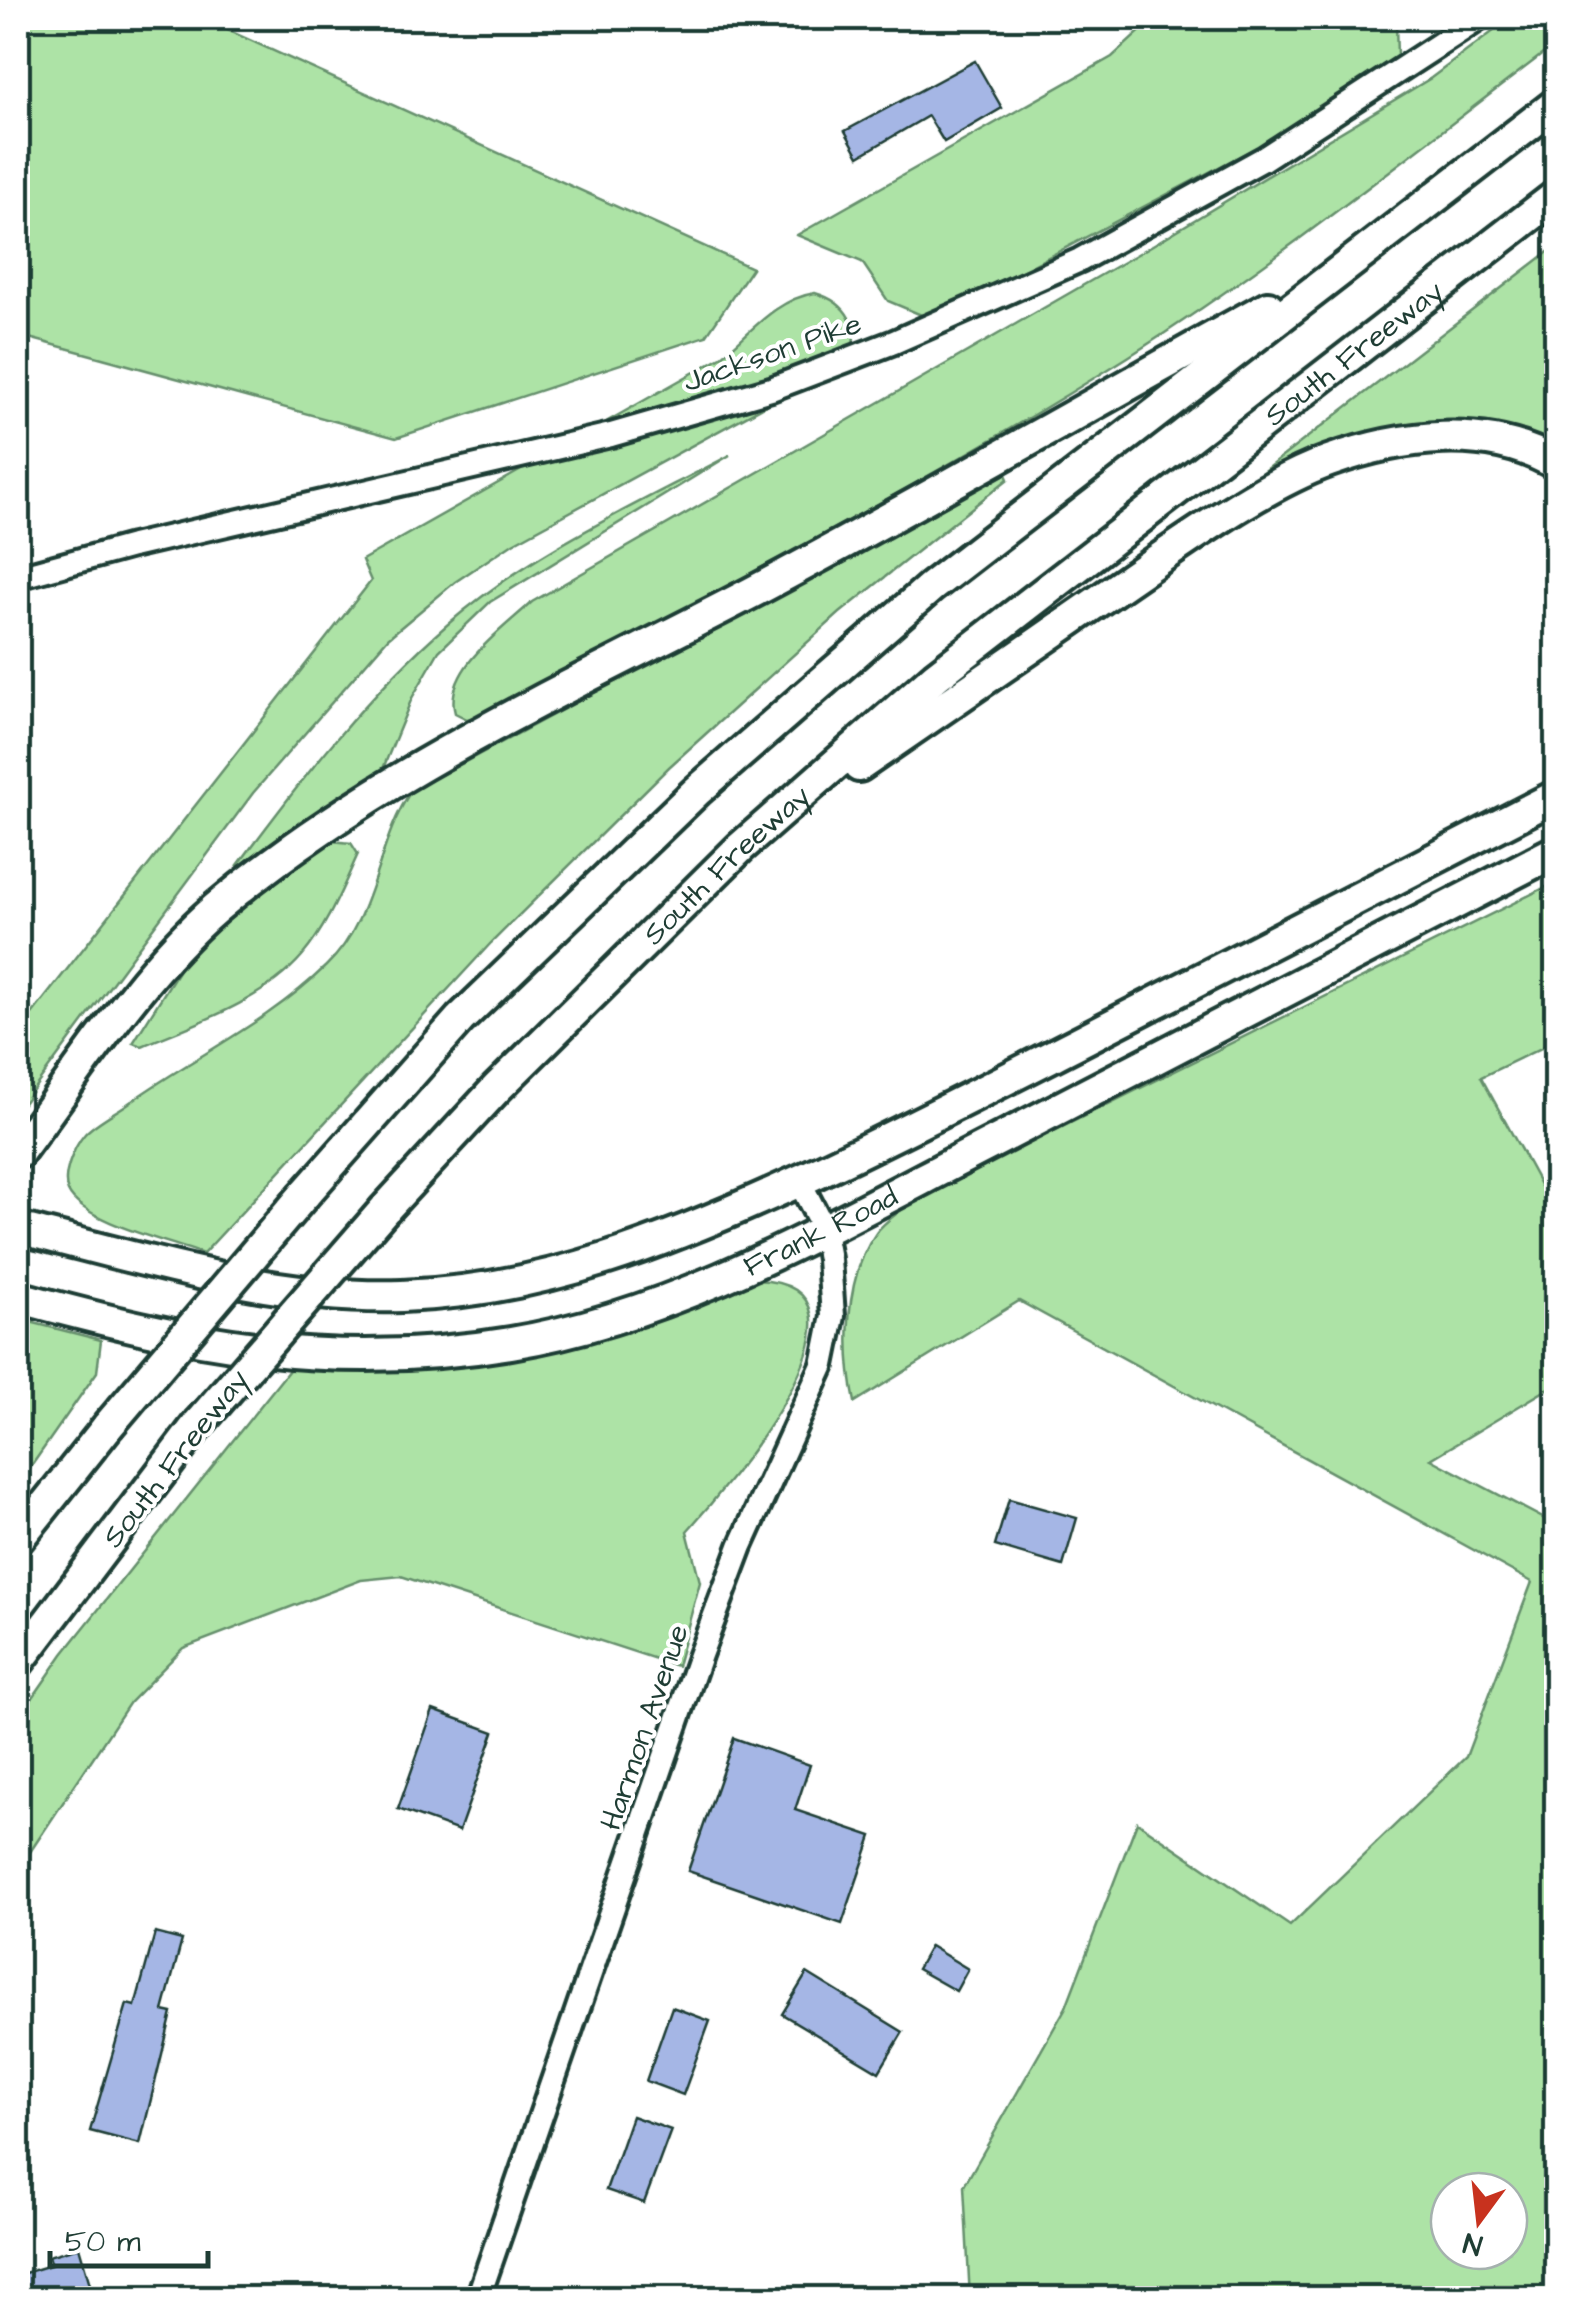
<svg xmlns="http://www.w3.org/2000/svg" width="1574" height="2316" viewBox="0 0 1574 2316" font-family="'Architects Daughter',sans-serif">
	<rect width="100%" height="100%" fill="#fff"/>
	<filter id="ink" filterUnits="userSpaceOnUse"><feTurbulence type="fractalNoise" baseFrequency=".01" numOctaves="2"/><feDisplacementMap in="SourceGraphic" scale="20" xChannelSelector="R" yChannelSelector="G"/><feConvolveMatrix kernelMatrix="1 2 1 2 8 2 1 2 1" color-interpolation-filters="sRGB"/></filter>
	<g filter="url(#ink)">
		<!-- green -->
		<g fill="#ade3a6" stroke="#66906d" stroke-width="2.5" fill-rule="evenodd">
			<polygon points="18,18 201,18 752,268 706,336 396,438 18,335"/>
			<polygon points="1142,18 1386,18 1396,22 1397,57 1268,141 931,319 888,301 862,262 797,235 1112,57 1146,26"/>
			<path d="M1511 18H1556V44C1416 150 1277 262 1128 357 920 488 702 599 485 715L467 719 455 713C443 670 503 629 532 602L1141 252 1431 78Z"/>
			<path d="M1556 246V443C1443 396 1371 432 1268 479L1261 473Z"/>
			<path d="M815 293C847 302 864 329 847 361L513 543 455 582 388 638 253 793 18 1110V1032L371 581 362 560 721 357C750 333 776 299 815 293Z"/>
			<path d="M730 455 490 602 439 651 412 698 382 771 249 869 238 865C302 779 367 694 448 624 531 552 634 506 730 455Z"/>
			<path d="M1005 472 1008 479 840 613 669 767 491 943 203 1254C172 1242 82 1222 68 1191 61 1177 74 1147 84 1135 95 1122 119 1111 133 1100 196 1056 271 1020 326 966 376 919 375 845 411 791Z"/>
			<path d="M331 841 351 843 358 854C342 889 327 927 302 956 262 1002 197 1023 142 1046L133 1043 185 960 235 913Z"/>
			<path d="M1556 882V1041L1481 1077 1556 1214V1384L1431 1459 1556 1525V2298H970L964 2186 1066 2007 1137 1822 1290 1926 1466 1757 1532 1582 1019 1301 855 1402C844 1351 844 1278 876 1233 884 1221 900 1212 911 1202ZM1449 2191H1509V2251H1449Z"/>
			<path d="M756 1280C901 1285 724 1490 687 1531L700 1582 677 1666 401 1576 361 1580 183 1648 130 1702 18 1870V1719L63 1654 297 1360 500 1356 598 1340Z"/>
			<polygon points="18,1319 101,1340 97,1372 18,1485"/>
		</g>
		<!-- building -->
		<g fill="#a5b6e5" stroke="#1f3d34" stroke-width="2.5">
			<polygon points="975,61 1002,108 944,142 928,116 859,156 845,131"/>
			<polygon points="1009,1499 1077,1518 1063,1566 995,1546"/>
			<polygon points="433,1710 494,1732 459,1831 398,1809"/>
			<polygon points="734,1738 810,1765 795,1810 872,1836 842,1924 688,1871"/>
			<polygon points="155,1933 182,1940 163,2011 172,2013 140,2144 90,2131 127,2004 135,2006"/>
			<polygon points="930,1946 968,1969 956,1991 917,1969"/>
			<polygon points="807,1973 903,2032 879,2072 782,2014"/>
			<polygon points="672,2007 710,2021 683,2095 646,2081"/>
			<polygon points="632,2116 671,2130 644,2203 606,2190"/>
			<polygon points="79,2247 94,2298 18,2298 18,2275 51,2265 48,2256"/>
		</g>
		<g fill="none" stroke-linecap="round" stroke-linejoin="round">
			<defs>
				<g id="secondary">
					<polyline points="18,577 132,546 611,435 771,389 894,342 1080,260 1263,159 1480,18"/>
					<polyline points="478,2298 700,1655 741,1546 823,1365 833,1316 829,1259 823,1227 799,1181"/>
				</g>
				<g id="highway">
					<path d="M859 766C948 705 1038 643 1127 581 1184 542 1264 484 1329 461 1399 436 1488 423 1556 464"/>
					<path d="M18 1153C78 1073 140 973 216 908 373 775 569 688 751 593 925 501 1095 402 1268 307"/>
					<polyline points="304,1195 460,1019 697,791 931,587 1556,104"/>
					<path id="s1" d="M385 1209 497 1088 741 847 936 676 1556 196"/>
					<path d="M18 1228C143 1259 271 1300 402 1296 545 1291 670 1240 799 1181 892 1138 983 1091 1075 1044 1235 960 1396 878 1556 796"/>
					<path id="s2" d="M18 1297C189 1344 331 1373 511 1343 682 1315 841 1220 994 1142 1181 1045 1369 948 1556 851"/>
					<polyline points="18,1539 108,1426"/>
					<polyline points="18,1662 198,1424"/>
				</g>
			</defs>
			<!-- secondary casing -->
			<use href="#secondary" stroke="#1f3d34" stroke-width="30"/>
			<!-- highway casing -->
			<use href="#highway" stroke="#1f3d34" stroke-width="38"/>
			<!-- secondary -->
			<use href="#secondary" stroke="#fff" stroke-width="22"/>
			<!-- highway -->
			<use href="#highway" stroke="#fff" stroke-width="30"/>
			<defs>
				<g id="highway-bridge">
					<polyline points="198,1424 385,1209"/>
					<polyline points="108,1426 304,1195"/>
				</g>
			</defs>
			<!-- highway-bridge casing -->
			<use href="#highway-bridge" stroke="#1f3d34" stroke-width="38" stroke-linecap="butt"/>
			<!-- highway-bridge -->
			<use href="#highway-bridge" stroke="#fff" stroke-width="30"/>
		</g>
	</g>
	<g text-anchor="middle" stroke-width="8" stroke-linejoin="round" paint-order="stroke">
		<!-- street labels -->
		<g font-size="30" fill="#1f3d34" stroke="#fff">
			<text transform="translate(772 352) rotate(-19)" y="10">Jackson Pike</text>
			<text dy="10" stroke="none"><textPath href="#s1" startOffset="1295">South Freeway</textPath></text>
			<text dy="10" stroke="none"><textPath href="#s1" startOffset="485">South Freeway</textPath></text>
			<text dy="10" stroke="none"><textPath href="#s2" startOffset="830">Frank Road</textPath></text>
			<text transform="translate(175 1458) rotate(-52)" y="10">South Freeway</text>
			<text transform="translate(644 1727) rotate(-71)" y="10">Harmon Avenue</text>
		</g>
	</g>
	<!-- margin -->
	<rect width="1574" height="2316" fill="none" stroke="#fff" stroke-width="60"/>
	<rect x="30" y="30" width="1514" height="2256" fill="none" stroke="#1f3d34" stroke-width="4" filter="url(#ink)"/>
	<!-- north arrow -->
	<g transform="translate(1479 2221) rotate(195)"><circle r="48" fill="#ffffff" stroke="#a5b1ae" stroke-width="2.5"/>
	<path d="M0-8L18 38L0 25L-18 38Z" fill="#c8321e"/>
	<text y="-15" font-size="28" font-weight="bold" text-anchor="middle" fill="#1f3d34">N</text>
	</g>
	<!-- scale -->
	<path d="M50 2251v15h158v-15" fill="none" stroke="#1f3d34" stroke-width="5"/>
	<text x="65" y="2251" font-size="30" fill="#1f3d34" stroke="#ffffff" stroke-width="8" paint-order="stroke">50 m</text>
</svg>
